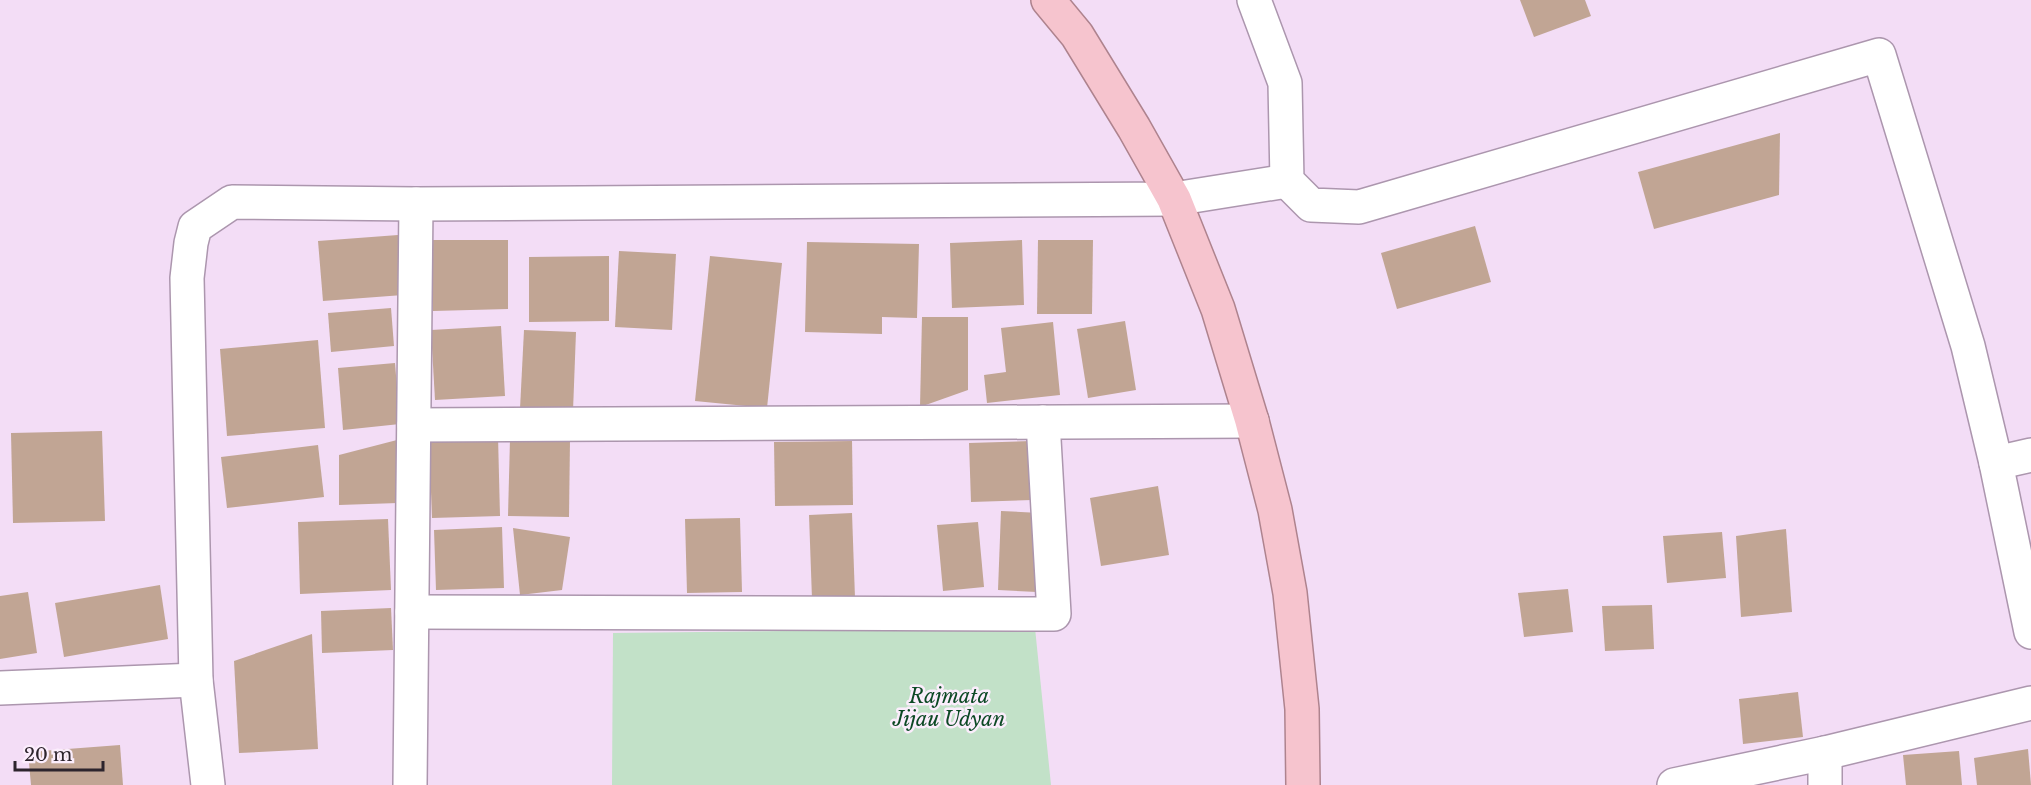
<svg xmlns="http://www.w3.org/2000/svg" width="2031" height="785" viewBox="0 0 2031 785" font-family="'Libre Baskerville',serif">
	<rect width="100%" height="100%" fill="#f3ddf6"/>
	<!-- green -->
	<polygon fill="#c2e1c8" points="1035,628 1051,785 612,785 613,633"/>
	<!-- building -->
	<g fill="#c1a594">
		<polygon points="1520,0 1585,0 1591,16 1534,37"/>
		<polygon points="1780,133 1779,195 1654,229 1638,172"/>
		<polygon points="1475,226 1491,282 1397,309 1381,253"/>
		<polygon points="398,235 403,295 323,301 318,241"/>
		<polygon points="432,240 508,240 508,309 433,311"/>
		<polygon points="1022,240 1024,305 952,308 950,243"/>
		<polygon points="1038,240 1093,240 1092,314 1037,314"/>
		<polygon points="807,242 919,244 917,318 882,317 882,334 805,332"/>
		<polygon points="619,251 676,254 672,330 615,327"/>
		<polygon points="609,256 609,321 529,322 529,257"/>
		<polygon points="710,256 782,263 767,408 695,401"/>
		<polygon points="391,308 394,346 331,352 328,313"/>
		<polygon points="922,317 968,317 968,390 920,407"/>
		<polygon points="1125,321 1136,390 1088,398 1077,329"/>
		<polygon points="1053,322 1060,395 987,403 984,375 1006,372 1001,328"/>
		<polygon points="501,326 505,396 435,400 431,330"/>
		<polygon points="524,330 576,332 573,411 520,409"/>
		<polygon points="318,340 325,428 227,436 220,349"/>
		<polygon points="395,363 400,424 343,430 338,368"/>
		<polygon points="102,431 105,521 13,523 11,433"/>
		<polygon points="498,436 500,516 432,518 429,439"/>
		<polygon points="510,439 570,440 569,517 508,516"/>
		<polygon points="397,440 398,503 339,505 339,455"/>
		<polygon points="852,441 853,505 775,506 774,442"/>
		<polygon points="1031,441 1032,500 971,502 969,443"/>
		<polygon points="318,445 324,497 227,508 221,457"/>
		<polygon points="1158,486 1169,555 1101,566 1090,498"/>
		<polygon points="1001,511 1040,513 1037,592 998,590"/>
		<polygon points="852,513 855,598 812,599 809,515"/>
		<polygon points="740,518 742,592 687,593 685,519"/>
		<polygon points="388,519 391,590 300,594 298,522"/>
		<polygon points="978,522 984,587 943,591 937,525"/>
		<polygon points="502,527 504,588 436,590 434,530"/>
		<polygon points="513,528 570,537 562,590 520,595"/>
		<polygon points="1786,529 1792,612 1741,617 1736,536"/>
		<polygon points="1722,532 1726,578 1667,583 1663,536"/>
		<polygon points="160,585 168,639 64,657 55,603"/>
		<polygon points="1568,589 1573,632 1524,637 1518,593"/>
		<polygon points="28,592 37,653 0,659 0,596"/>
		<polygon points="1652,605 1654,649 1605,651 1602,606"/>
		<polygon points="391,608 393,650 322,653 321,611"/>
		<polygon points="312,634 318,749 239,753 234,661"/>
		<polygon points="1798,692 1803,737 1743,744 1739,699"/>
		<polygon points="120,745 123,785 31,785 28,752"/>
		<polygon points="2028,749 2031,785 1977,785 1974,758"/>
		<polygon points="1959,751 1962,785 1906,785 1903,755"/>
	</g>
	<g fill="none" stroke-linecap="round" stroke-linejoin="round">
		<defs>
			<g id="minor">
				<polyline points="1254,0 1285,83 1287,181 1311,205 1359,207 1879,55 1968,346 1996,463 2031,632"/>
				<polyline points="414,425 1252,421"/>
				<polyline points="1996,463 2031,455"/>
				<polyline points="412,612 1054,614 1043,422"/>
				<polyline points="0,688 196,680"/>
				<polyline points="208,785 196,680 187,278 191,243 195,227 232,202 416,204 1174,199 1287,181"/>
				<polyline points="410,785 416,204"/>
				<polyline points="1674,785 1825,753 2031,703"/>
				<polyline points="1825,785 1825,753"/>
			</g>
			<polyline id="trunk" points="1048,0 1077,35 1134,128 1174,199 1218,309 1252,421 1275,510 1290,593 1302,709 1303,785"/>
		</defs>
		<!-- minor casing -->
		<use href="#minor" stroke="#ac96ae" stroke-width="36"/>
		<!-- trunk casing -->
		<use href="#trunk" stroke="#ae838e" stroke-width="36"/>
		<!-- minor -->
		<use href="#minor" stroke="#fff" stroke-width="33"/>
		<!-- trunk -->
		<use href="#trunk" stroke="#f6c4ce" stroke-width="33"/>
	</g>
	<g text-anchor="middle" stroke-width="5" stroke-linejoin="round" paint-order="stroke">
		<!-- park labels -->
		<g font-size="20" font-style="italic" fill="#0c4924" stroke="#fbedfc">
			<text x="949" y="703">Rajmata<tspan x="949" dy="23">Jijau Udyan</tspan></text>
		</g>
	</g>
	<!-- scale -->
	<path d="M15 761v9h88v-9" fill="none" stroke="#2d242d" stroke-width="3"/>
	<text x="24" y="761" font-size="18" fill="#2d242d" stroke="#fbedfc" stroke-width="4.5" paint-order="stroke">20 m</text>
</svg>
